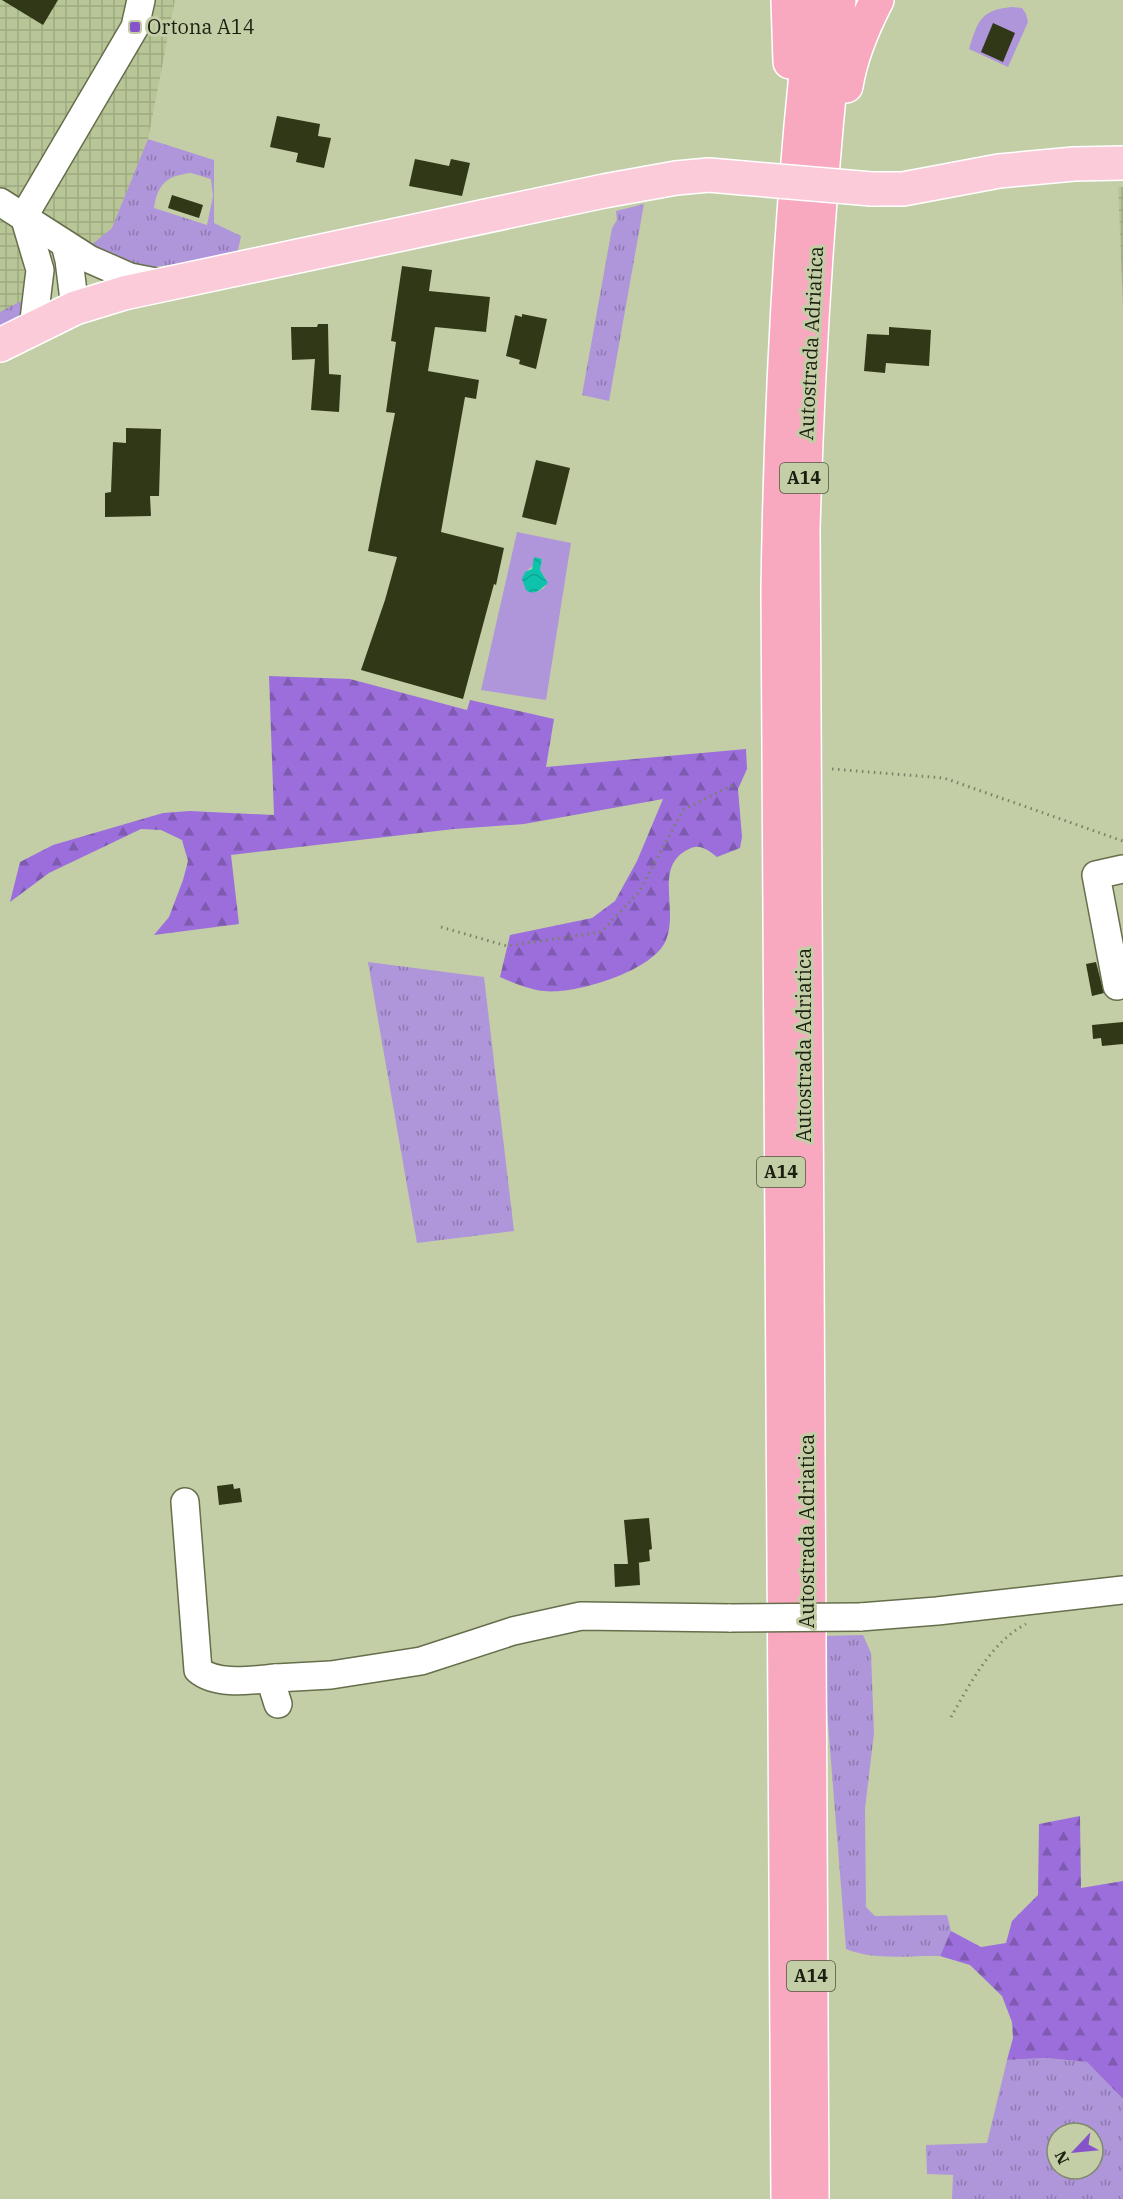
<svg xmlns="http://www.w3.org/2000/svg" width="1123" height="2199" viewBox="0 0 1123 2199" font-family="'IBM Plex Serif',serif">
	<defs>
		<pattern id="industrial-grid" width="8" height="8" patternUnits="userSpaceOnUse" patternTransform="scale(1.5)"><rect width="8" height="8" fill="#b8c597"/><path d="M0 4h8M4 0v8" fill="none" stroke="#9ea981"/></pattern>
		<pattern id="grass-tufts" width="24" height="20" patternUnits="userSpaceOnUse" patternTransform="scale(1.5)"><rect width="24" height="20" fill="#af96da"/><path d="M3 7l-1-3M5 7V3M7 7l1-3M15 17l-1-3M17 17v-4M19 17l1-3" fill="none" stroke="#8e7aaf"/></pattern>
		<pattern id="forest-firs" width="22" height="20" patternUnits="userSpaceOnUse" patternTransform="scale(1.5)"><rect width="22" height="20" fill="#9b6edc"/><path d="M5 1l3.5 6h-7zM16 11l3.5 6h-7z" fill="#7e5ab1"/></pattern>
		<pattern id="water-waves" width="16" height="10" patternUnits="userSpaceOnUse" patternTransform="scale(1.5)"><rect width="16" height="10" fill="#0ec2ac"/><path d="M0 5q4-4 8 0t8 0" fill="none" stroke="#0da693"/></pattern>
	</defs>
	<rect width="100%" height="100%" fill="#c3cea7"/>
	<!-- industrial -->
	<g fill="url(#industrial-grid)">
		<polygon points="0,0 175,0 148,139 112,228 90,246 44,211 15,222 29,297 0,334"/>
		<polygon points="1118,187 1123,187 1123,306"/>
	</g>
	<!-- grass -->
	<g fill="url(#grass-tufts)" fill-rule="evenodd">
		<path d="M148 139 214 160V223L241 236 237 255 155 267H136L90 246 112 228ZM191 173 211 179 213 196 207 225 154 208C158 184 166 176 191 173Z"/>
		<polygon points="644,204 609,401 582,395 612,228 617,220 616,211"/>
		<polygon points="29,297 18,323 0,334 0,312"/>
		<polygon points="368,962 484,977 514,1231 417,1243"/>
		<path d="M863 1635 871 1653 874 1733 865 1809 866 1907 875 1916 947 1915 951 1931 940 1956C908 1955 876 1961 846 1949L821 1636Z"/>
		<path d="M1046 2058 1087 2062 1123 2099V2199H952L953 2175 927 2174 926 2145 987 2143 1007 2060ZM1057 2133H1093V2169H1057Z"/>
	</g>
	<!-- forest -->
	<g fill="url(#forest-firs)">
		<path d="M269 676 350 679 467 710 470 700 554 719 546 767 746 749 747 769 738 789 742 837 740 848 717 857C708 850 700 843 689 849 653 866 679 909 666 940 654 971 574 995 544 991 528 989 514 983 500 977L510 935 592 918 615 901 637 861 663 799 524 824 454 829 231 855 239 924 154 935 169 917 183 880 188 861 182 840 161 830 141 829 49 873 10 902 20 862 53 845 163 813 190 811 274 815Z"/>
		<polygon points="1080,1816 1081,1888 1123,1881 1123,2099 1087,2062 1046,2058 1007,2060 1013,2038 1012,2022 1002,1996 970,1965 940,1956 951,1931 981,1947 1006,1943 1012,1921 1038,1895 1039,1824"/>
	</g>
	<!-- garden -->
	<g fill="#af96da" fill-rule="evenodd">
		<path d="M1012 7 1022 8 1026 14 1028 22 1008 67 969 49C978 21 980 10 1012 7Z"/>
		<path d="M517 532 571 543 546 700 481 690ZM542 558 540 570 547 581 544 588 537 592 528 570Z"/>
	</g>
	<!-- water -->
	<path fill="url(#water-waves)" d="M534 557 542 559 540 570 548 583C541 588 536 597 526 590L522 579 525 572 532 569Z"/>
	<!-- building -->
	<g fill="#303817">
		<polygon points="2,0 58,0 43,25"/>
		<polygon points="993,23 1015,33 1003,62 981,52"/>
		<polygon points="277,116 320,124 318,136 331,138 324,168 296,162 298,153 270,147"/>
		<polygon points="415,159 449,166 451,159 470,163 462,196 409,186"/>
		<polygon points="172,195 203,205 199,218 168,208"/>
		<polygon points="402,266 432,270 429,291 490,297 486,332 435,327 428,371 479,380 476,399 465,397 441,532 504,548 496,585 494,584 463,699 361,670 385,600 397,557 368,551 395,413 386,412 396,342 391,341"/>
		<polygon points="522,314 547,319 536,369 519,364 520,360 506,356 515,315 522,317"/>
		<polygon points="318,324 328,324 329,374 341,375 339,412 311,410 315,359 292,360 291,327 317,327"/>
		<polygon points="889,327 931,330 929,366 886,363 885,373 864,371 867,334 889,335"/>
		<polygon points="126,428 161,429 159,496 150,496 151,516 105,517 105,493 111,492 113,442 126,443"/>
		<polygon points="536,460 570,468 556,525 522,517"/>
		<polygon points="1096,962 1104,993 1092,996 1086,964"/>
		<polygon points="1123,1022 1123,1044 1102,1046 1101,1038 1093,1039 1092,1025"/>
		<polygon points="233,1484 234,1489 240,1488 242,1502 219,1505 217,1486"/>
		<polygon points="649,1518 652,1549 649,1550 650,1561 637,1563 639,1563 640,1585 615,1587 614,1564 628,1564 624,1520"/>
	</g>
	<g fill="none" stroke-linecap="round" stroke-linejoin="round">
		<defs>
			<g id="minor">
				<polyline points="0,202 89,259 130,277 161,283"/>
				<polyline points="65,244 69,260 75,308"/>
				<polyline points="33,328 40,270 24,216 135,27 141,0"/>
				<polyline points="1117,986 1096,875 1123,869"/>
				<path d="M185 1502 198 1670C217 1686 252 1680 276 1678"/>
				<polyline points="860,1617 937,1611 1123,1590"/>
				<polyline points="278,1704 272,1685 276,1678 331,1675 421,1661 513,1631 581,1616 731,1618"/>
			</g>
			<g id="major">
				<polyline points="872,189 903,189 999,171 1074,164 1123,163"/>
				<polyline points="0,345 75,308 124,293 604,191 676,178 709,175 743,178"/>
			</g>
			<g id="highway">
				<polyline points="788,0 790,62"/>
				<path d="M846 86C851 55 863 27 877 0"/>
				<path d="M788 2199 778 590C781 393 791 196 814 0"/>
				<path d="M812 2199 803 529C808 352 819 176 839 0"/>
			</g>
		</defs>
		<!-- minor casing -->
		<use href="#minor" stroke="#656f4b" stroke-width="30"/>
		<!-- major casing -->
		<use href="#major" stroke="#fff" stroke-width="36"/>
		<!-- highway casing -->
		<use href="#highway" stroke="#fff" stroke-width="36"/>
		<!-- path -->
		<g stroke="#7a8266" stroke-width="3" stroke-dasharray="1.5 4.5" stroke-linecap="butt">
			<polyline points="832,769 944,778 1123,841"/>
			<polyline points="441,927 507,946 601,932 639,892 683,810 737,783"/>
			<path d="M951 1717C970 1684 991 1642 1026 1624"/>
		</g>
		<!-- minor -->
		<use href="#minor" stroke="#fff" stroke-width="27"/>
		<!-- major -->
		<use href="#major" stroke="#fbcbd9" stroke-width="33"/>
		<!-- highway -->
		<use href="#highway" stroke="#f8a9c0" stroke-width="33"/>
		<defs>
			<polyline id="minor-bridge" points="731,1618 860,1617"/>
			<polyline id="major-bridge" points="743,178 872,189"/>
		</defs>
		<!-- minor-bridge casing -->
		<use href="#minor-bridge" stroke="#656f4b" stroke-width="30" stroke-linecap="butt"/>
		<!-- major-bridge casing -->
		<use href="#major-bridge" stroke="#fff" stroke-width="36" stroke-linecap="butt"/>
		<!-- minor-bridge -->
		<use href="#minor-bridge" stroke="#fff" stroke-width="27"/>
		<!-- major-bridge -->
		<use href="#major-bridge" stroke="#fbcbd9" stroke-width="33"/>
	</g>
	<!-- markers -->
	<rect fill="#8753cb" stroke="#c3cea7" stroke-width="2" x="129" y="21" width="12" height="12" rx="3"/>
	<g text-anchor="middle" stroke-width="6" stroke-linejoin="round" paint-order="stroke">
		<!-- shield labels -->
		<g fill="#c3cea7" stroke="#4d543d" stroke-width="1.5">
			<rect x="780" y="463" width="48" height="30" rx="4.5"/>
			<rect x="757" y="1157" width="48" height="30" rx="4.5"/>
			<rect x="787" y="1961" width="48" height="30" rx="4.5"/>
		</g>
		<g font-size="18" font-weight="bold" fill="#1b1f10">
			<text x="804" y="484">A14</text>
			<text x="781" y="1178">A14</text>
			<text x="811" y="1982">A14</text>
		</g>
		<!-- poi labels -->
		<g font-size="20" fill="#1b1f10" stroke="#c3cea7" text-anchor="start">
			<text x="147" y="34">Ortona A14</text>
		</g>
		<!-- street labels -->
		<g font-size="20" fill="#1b1f10" stroke="#c3cea7">
			<text transform="translate(811 343) rotate(-87)" y="7">Autostrada Adriatica</text>
			<text transform="translate(804 1045) rotate(-90)" y="7">Autostrada Adriatica</text>
			<text transform="translate(807 1531) rotate(-90)" y="7">Autostrada Adriatica</text>
		</g>
	</g>
	<!-- north arrow -->
	<g transform="translate(1075 2151) rotate(244)"><circle r="28" fill="#c3cea7" stroke="#80886b" stroke-width="1.5"/>
	<path d="M0-4.5L10 22L0 15L-10 22Z" fill="#8753cb"/>
	<text y="-9" font-size="16" font-weight="bold" text-anchor="middle" fill="#1b1f10">N</text>
	</g>
</svg>
